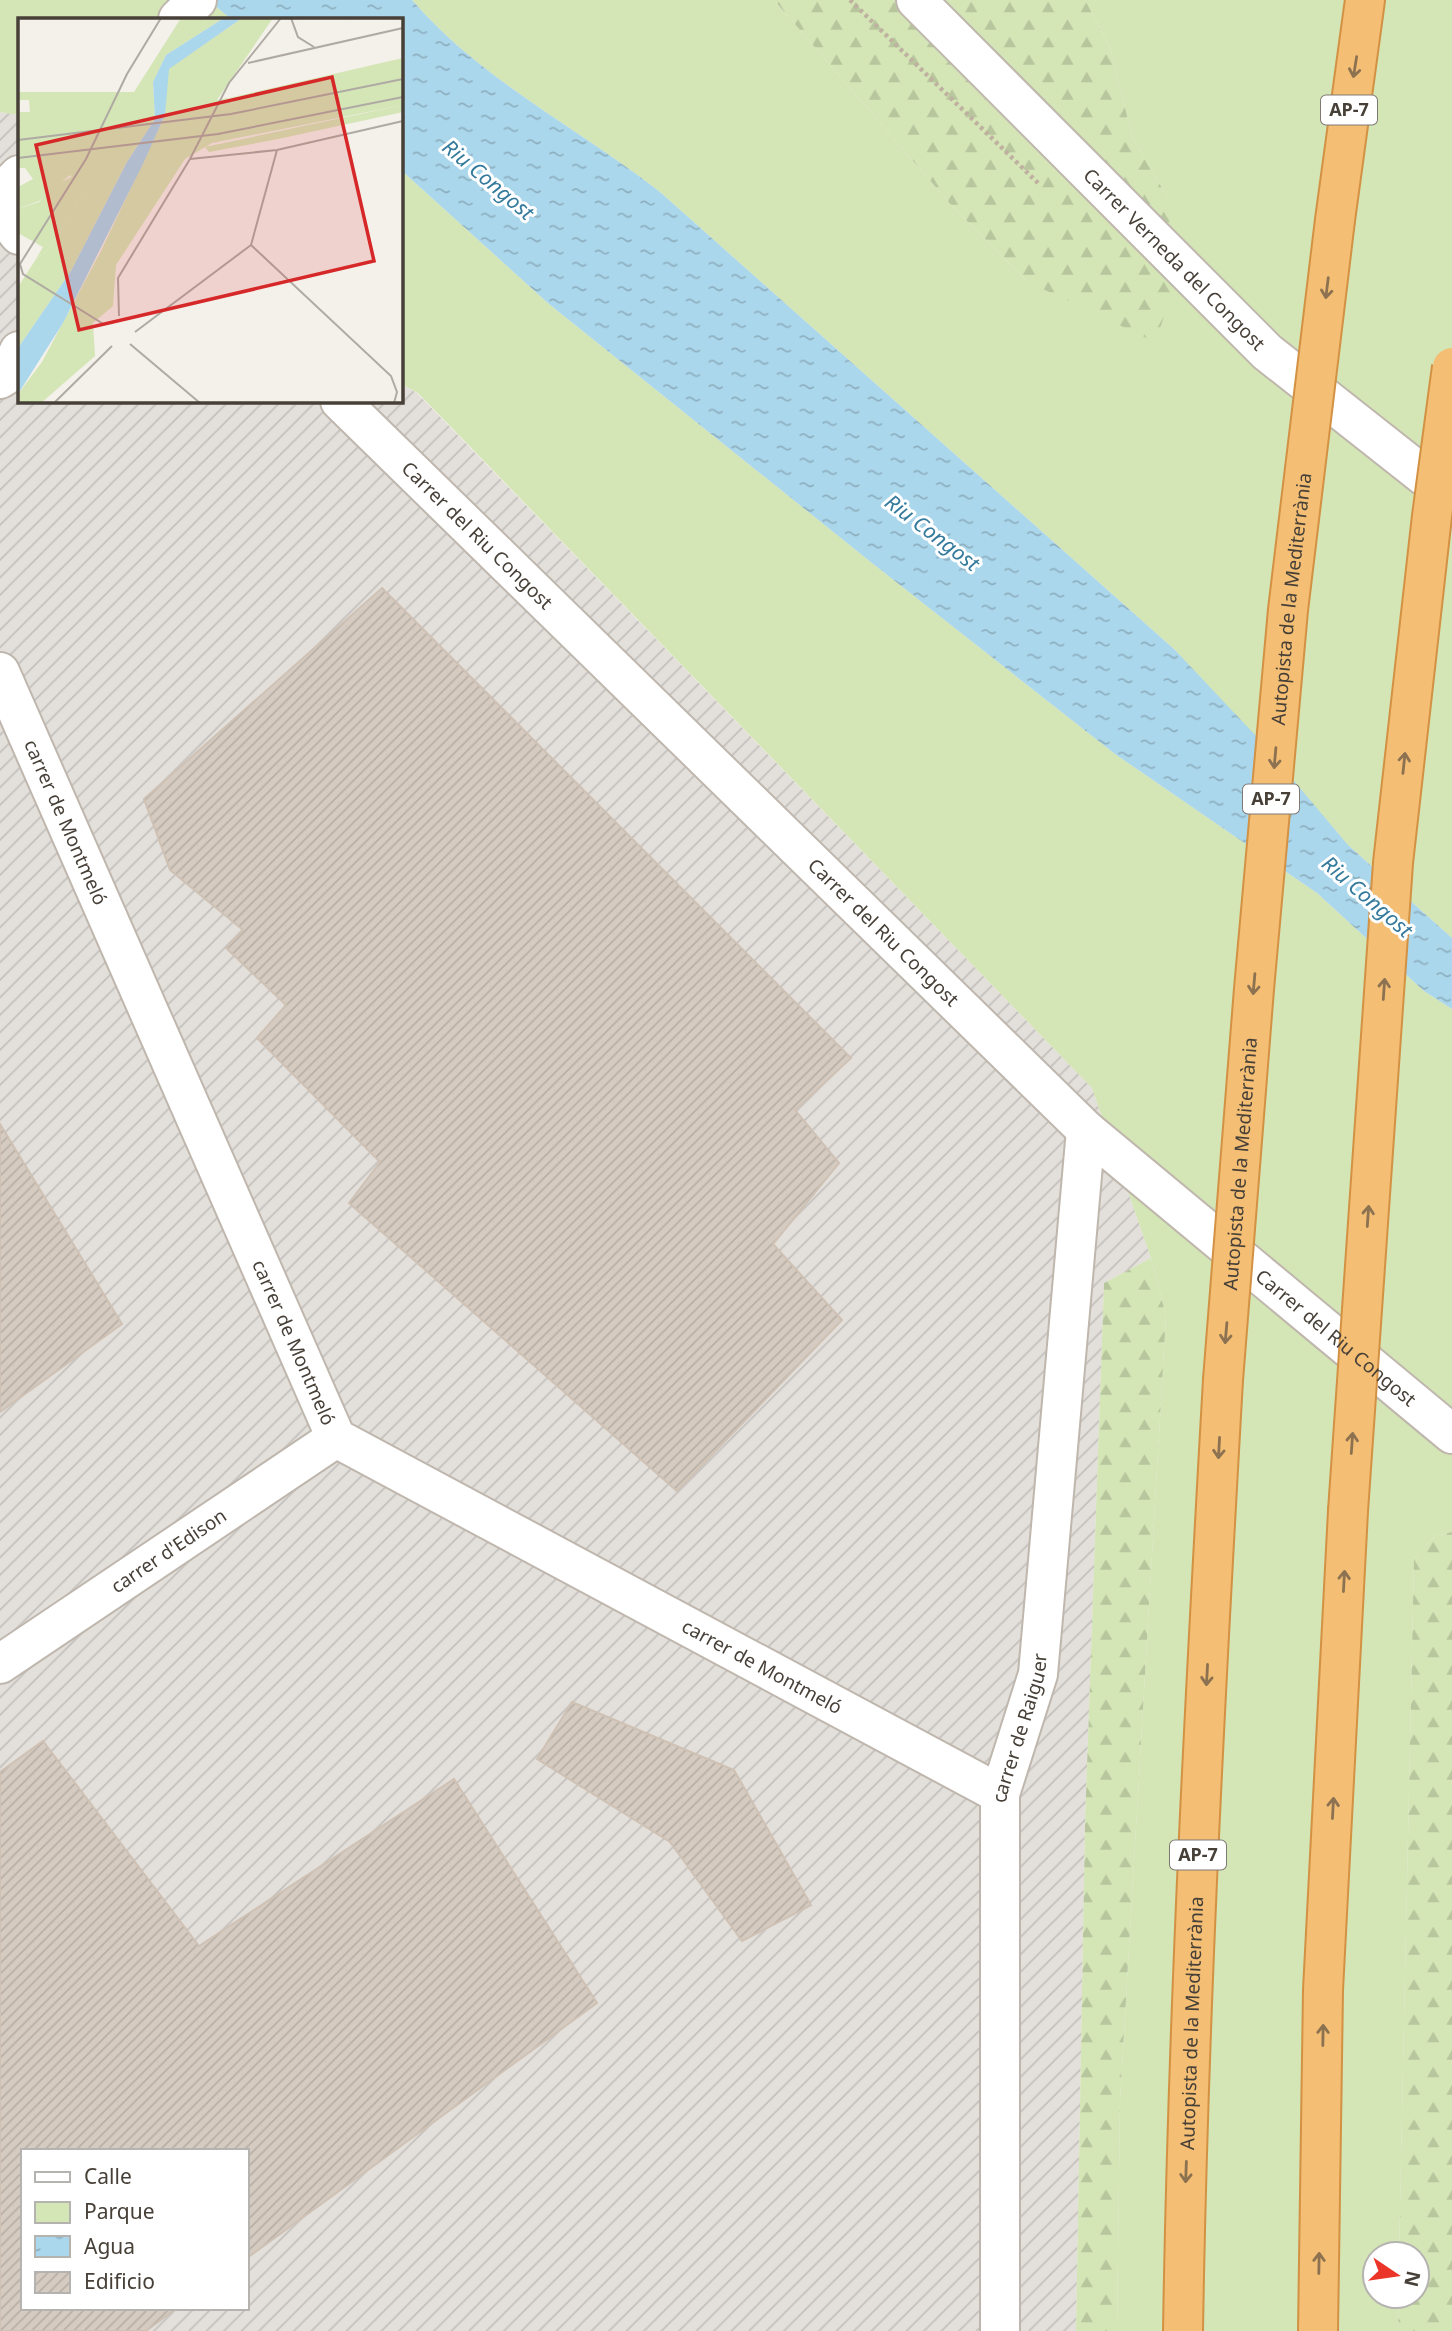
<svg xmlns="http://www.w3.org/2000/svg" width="1452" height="2331" viewBox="0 0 1452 2331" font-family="'Noto Sans',sans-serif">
	<defs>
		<pattern id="industrial-furrows" width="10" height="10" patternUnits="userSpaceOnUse" patternTransform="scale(1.75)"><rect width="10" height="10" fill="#e3dfdb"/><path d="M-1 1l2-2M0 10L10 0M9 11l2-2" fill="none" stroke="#c4c0bd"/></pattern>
		<pattern id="forest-firs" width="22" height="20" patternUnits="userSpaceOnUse" patternTransform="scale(1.75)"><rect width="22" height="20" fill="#d4e5b6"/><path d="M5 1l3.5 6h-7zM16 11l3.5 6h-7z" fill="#b7c69d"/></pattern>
		<pattern id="water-ripples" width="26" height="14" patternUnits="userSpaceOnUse" patternTransform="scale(1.75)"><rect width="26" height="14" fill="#abd7ec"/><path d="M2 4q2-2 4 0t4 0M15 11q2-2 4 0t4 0" fill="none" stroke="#8db0c0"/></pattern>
		<pattern id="building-hatch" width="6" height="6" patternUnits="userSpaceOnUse" patternTransform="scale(1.75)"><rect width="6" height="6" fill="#d5cbc0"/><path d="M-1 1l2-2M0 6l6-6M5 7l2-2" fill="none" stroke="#b8afa6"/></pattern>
	</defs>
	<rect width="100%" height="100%" fill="#f4f0ea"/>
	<!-- industrial -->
	<path fill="url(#industrial-furrows)" fill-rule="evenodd" d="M0 112 19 115V401H401V384L417 393 1092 1088 1151 1258 1104 1283 1085 1823 1076 2331H0ZM23 2151H247V2308H23Z"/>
	<!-- green -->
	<g fill="#d4e5b6">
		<polygon points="0,0 208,0 231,19 19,19 19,115 0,112"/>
		<path d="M412 0H774L952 206 1028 282 1170 202 1132 136 1110 47 1085 0H1452V938L1348 845 1267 750 1175 650 660 192C578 128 481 80 412 0Z"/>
		<polygon points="401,170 549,304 872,563 1115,754 1317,893 1424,991 1452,1009 1452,1532 1435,1536 1414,1558 1399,2254 1375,2254 1375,2296 1399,2296 1398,2331 1117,2331 1120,2101 1166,1316 1151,1258 1092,1088 418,393 401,384"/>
	</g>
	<!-- forest -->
	<g fill="url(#forest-firs)">
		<polygon points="774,0 1085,0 1110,47 1132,136 1170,202 1175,286 1155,342 1028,282 952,206"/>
		<polygon points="1151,1258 1166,1316 1120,2101 1117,2331 1076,2331 1085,1823 1104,1283"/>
		<polygon points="1452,1532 1452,2331 1398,2331 1399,2296 1417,2296 1417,2254 1399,2254 1414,1558 1435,1536"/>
	</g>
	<!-- water -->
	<path fill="url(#water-ripples)" d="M208 0H412C481 80 578 128 660 192L1175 650 1257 737 1348 845 1452 938V1009L1424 991 1317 893 1115 754 872 563 549 304 401 170V19H231Z"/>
	<!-- building -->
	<g fill="url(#building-hatch)" stroke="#cfc2b4" stroke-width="2">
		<polygon points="382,588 851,1058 795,1110 839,1163 773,1244 842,1320 677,1491 349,1203 380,1162 257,1038 286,1005 226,948 243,930 170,870 144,799"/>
		<polygon points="0,1124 122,1324 0,1412"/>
		<polygon points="572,1702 734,1770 811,1905 742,1941 670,1842 537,1759"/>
		<polygon points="43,1741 199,1946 454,1779 597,2003 247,2258 247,2151 23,2151 23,2308 177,2308 146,2331 0,2331 0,1772"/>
	</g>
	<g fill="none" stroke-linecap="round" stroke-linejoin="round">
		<defs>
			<g id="minor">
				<path id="s1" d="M916 0 1267 352 1452 498"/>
				<polyline points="178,19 197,0"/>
				<polyline points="0,194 19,175"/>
				<polyline points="0,210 19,235"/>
				<polyline points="0,379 8,374 19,351"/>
				<path id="s2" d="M340 401 1086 1130 1452 1434"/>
				<path id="s3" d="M0 672 336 1438 1000 1794"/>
				<path id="s4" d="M0 1664 336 1438"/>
				<path id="s5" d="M1000 2331V1794L1038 1674 1086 1130"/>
			</g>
			<g id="highway">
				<polyline points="1335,220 1365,0"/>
				<path id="s6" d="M1183 2331C1188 2014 1205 1697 1223 1380"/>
				<polyline points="1318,2331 1323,1990 1348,1511"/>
			</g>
		</defs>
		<!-- minor casing -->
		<use href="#minor" stroke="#bfb7ad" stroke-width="42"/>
		<!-- highway casing -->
		<use href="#highway" stroke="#d39144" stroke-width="42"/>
		<!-- path -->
		<polyline stroke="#bfb19f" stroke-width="4.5" stroke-dasharray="3.5 3.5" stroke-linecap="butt" points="850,0 1038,183"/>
		<!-- minor -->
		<use href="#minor" stroke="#fff" stroke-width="38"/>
		<!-- highway -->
		<use href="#highway" stroke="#f4be74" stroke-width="38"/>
		<defs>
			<g id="highway-bridge">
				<path id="s7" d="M1223 1380 1254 989 1288 610 1335 220"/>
				<polyline points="1348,1511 1393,863 1432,516 1452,367"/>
			</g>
		</defs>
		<!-- highway-bridge casing -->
		<use href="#highway-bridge" stroke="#d39144" stroke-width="42" stroke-linecap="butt"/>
		<!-- highway-bridge -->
		<use href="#highway-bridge" stroke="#f4be74" stroke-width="38"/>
	</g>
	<!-- one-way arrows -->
	<defs><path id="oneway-shaft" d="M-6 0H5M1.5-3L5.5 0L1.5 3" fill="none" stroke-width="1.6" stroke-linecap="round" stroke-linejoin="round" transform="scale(1.75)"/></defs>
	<g stroke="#8c7250">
		<use href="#oneway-shaft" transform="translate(1355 67) rotate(99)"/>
		<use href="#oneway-shaft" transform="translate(1327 288) rotate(97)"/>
		<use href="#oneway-shaft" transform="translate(1275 758) rotate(95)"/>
		<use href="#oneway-shaft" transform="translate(1404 763) rotate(-84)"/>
		<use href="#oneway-shaft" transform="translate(1254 984) rotate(95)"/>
		<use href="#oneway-shaft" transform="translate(1384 989) rotate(-86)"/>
		<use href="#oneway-shaft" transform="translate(1368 1216) rotate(-86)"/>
		<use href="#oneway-shaft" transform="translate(1226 1333) rotate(95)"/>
		<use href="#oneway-shaft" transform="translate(1352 1443) rotate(-86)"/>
		<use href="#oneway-shaft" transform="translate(1219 1448) rotate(93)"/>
		<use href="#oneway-shaft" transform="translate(1344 1581) rotate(-87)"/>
		<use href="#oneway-shaft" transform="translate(1207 1675) rotate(93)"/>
		<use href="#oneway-shaft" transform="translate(1333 1808) rotate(-87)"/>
		<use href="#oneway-shaft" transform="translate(1323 2035) rotate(-89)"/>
		<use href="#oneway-shaft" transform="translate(1186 2172) rotate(92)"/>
		<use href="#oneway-shaft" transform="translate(1319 2263) rotate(-89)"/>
	</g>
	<g text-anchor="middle" stroke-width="6" stroke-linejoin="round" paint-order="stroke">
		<!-- shield labels -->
		<g fill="#fff" stroke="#7e7974" stroke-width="2">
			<rect x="1321" y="95.5" width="56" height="29" rx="5"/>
			<rect x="1243" y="784.5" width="56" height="29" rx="5"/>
			<rect x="1170" y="1840.5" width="56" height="29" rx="5"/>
		</g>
		<g font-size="18" font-weight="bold" fill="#474038">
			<text x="1349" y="116">AP-7</text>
			<text x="1271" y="805">AP-7</text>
			<text x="1198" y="1861">AP-7</text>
		</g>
		<!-- street labels -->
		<g font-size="19" fill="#474038" stroke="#fff">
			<text dy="7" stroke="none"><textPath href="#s1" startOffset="366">Carrer Verneda del Congost</textPath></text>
			<text dy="7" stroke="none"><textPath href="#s2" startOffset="192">Carrer del Riu Congost</textPath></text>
			<text dy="7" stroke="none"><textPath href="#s7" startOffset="784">Autopista de la Mediterrània</textPath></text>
			<text dy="7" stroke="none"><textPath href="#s3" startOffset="164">carrer de Montmeló</textPath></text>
			<text dy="7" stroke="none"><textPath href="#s2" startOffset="760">Carrer del Riu Congost</textPath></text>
			<text dy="7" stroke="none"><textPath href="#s7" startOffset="217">Autopista de la Mediterrània</textPath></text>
			<text dy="7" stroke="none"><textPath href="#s2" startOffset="1368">Carrer del Riu Congost</textPath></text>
			<text dy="7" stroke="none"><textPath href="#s3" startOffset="732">carrer de Montmeló</textPath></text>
			<text dy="7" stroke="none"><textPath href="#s4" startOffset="203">carrer d'Edison</textPath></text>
			<text dy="7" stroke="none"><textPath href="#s3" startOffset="1320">carrer de Montmeló</textPath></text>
			<text dy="7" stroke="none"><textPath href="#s5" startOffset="606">carrer de Raiguer</textPath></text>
			<text dy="7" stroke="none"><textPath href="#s6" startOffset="308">Autopista de la Mediterrània</textPath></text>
		</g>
		<!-- water labels -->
		<g font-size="21" font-style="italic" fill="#347a9c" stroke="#fff">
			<text transform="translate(488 180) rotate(40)" y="7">Riu Congost</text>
			<text transform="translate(932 533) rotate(37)" y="7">Riu Congost</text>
			<text transform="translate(1367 897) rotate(41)" y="7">Riu Congost</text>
		</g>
	</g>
	<!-- overview -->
	<g transform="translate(18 18)">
		<rect width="385" height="385" fill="#f4f0ea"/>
		<path d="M163 0H206L148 37 135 64 137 101 109 144 53 253 0 330V269L18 241 31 231 67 173 52 157 21 183 0 191V169L15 161 7 150H0V94H12L11 82H0V74H116ZM224 0H255L199 82 211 80 214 85 385 50V87L194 125 167 141 98 247 95 288 75 305 77 338 23 385H0V376L24 344 83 233 145 102 150 51Z" fill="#d4e5b6"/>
		<path d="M385 40V50L371 55 217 87 211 80ZM385 87V94L260 121 191 134 187 129ZM63 154 70 155 67 173 31 231 18 241 25 229 0 215V191L21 184 34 169Z" fill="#d4e5b6"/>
		<path d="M206 0H224L151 51 147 97 124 148 45 305 0 376V330L53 253 109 144 137 101 135 64 148 37Z" fill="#abd7ec"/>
		<path fill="none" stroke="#afaaa3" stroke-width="2" d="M273 0 280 19 296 29M230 45 385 10M0 122 213 96 385 61M0 140 200 116 385 79M172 141 259 132 385 103M233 227 373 358 379 374 376 385M2 246 68 141 109 56 143 0M2 246 5 256 87 307M101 298 100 260 172 141 211 65 263 0M117 314 233 227 259 132M112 326 182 385M36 385 94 328"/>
		<path fill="#d62828" fill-opacity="0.15" stroke="#d62828" stroke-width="3.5" d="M314 59 356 243 61 312 18 127Z"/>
		<rect width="385" height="385" fill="none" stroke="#474038" stroke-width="3.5"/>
	</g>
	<!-- legend -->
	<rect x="21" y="2149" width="228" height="161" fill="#ffffff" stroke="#b5b3af" stroke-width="2"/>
	<rect x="35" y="2172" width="35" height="10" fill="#ffffff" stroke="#b5b3af" stroke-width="2"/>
	<text x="84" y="2184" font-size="21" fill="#474038">Calle</text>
	<rect x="35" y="2202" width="35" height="21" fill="#d4e5b6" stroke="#b5b3af" stroke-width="2"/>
	<text x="84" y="2219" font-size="21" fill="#474038">Parque</text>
	<rect x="35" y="2236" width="35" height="21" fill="url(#water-ripples)" stroke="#b5b3af" stroke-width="2"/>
	<text x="84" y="2254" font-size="21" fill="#474038">Agua</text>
	<rect x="35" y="2272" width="35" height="21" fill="url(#building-hatch)" stroke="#b5b3af" stroke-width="2"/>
	<text x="84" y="2289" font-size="21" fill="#474038">Edificio</text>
	<!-- north arrow -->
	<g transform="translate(1396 2275) rotate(103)"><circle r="33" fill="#ffffff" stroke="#b5b3af" stroke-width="2"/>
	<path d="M0-5L12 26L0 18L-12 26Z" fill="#eb3529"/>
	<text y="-10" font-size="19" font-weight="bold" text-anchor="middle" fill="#474038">N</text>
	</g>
</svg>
